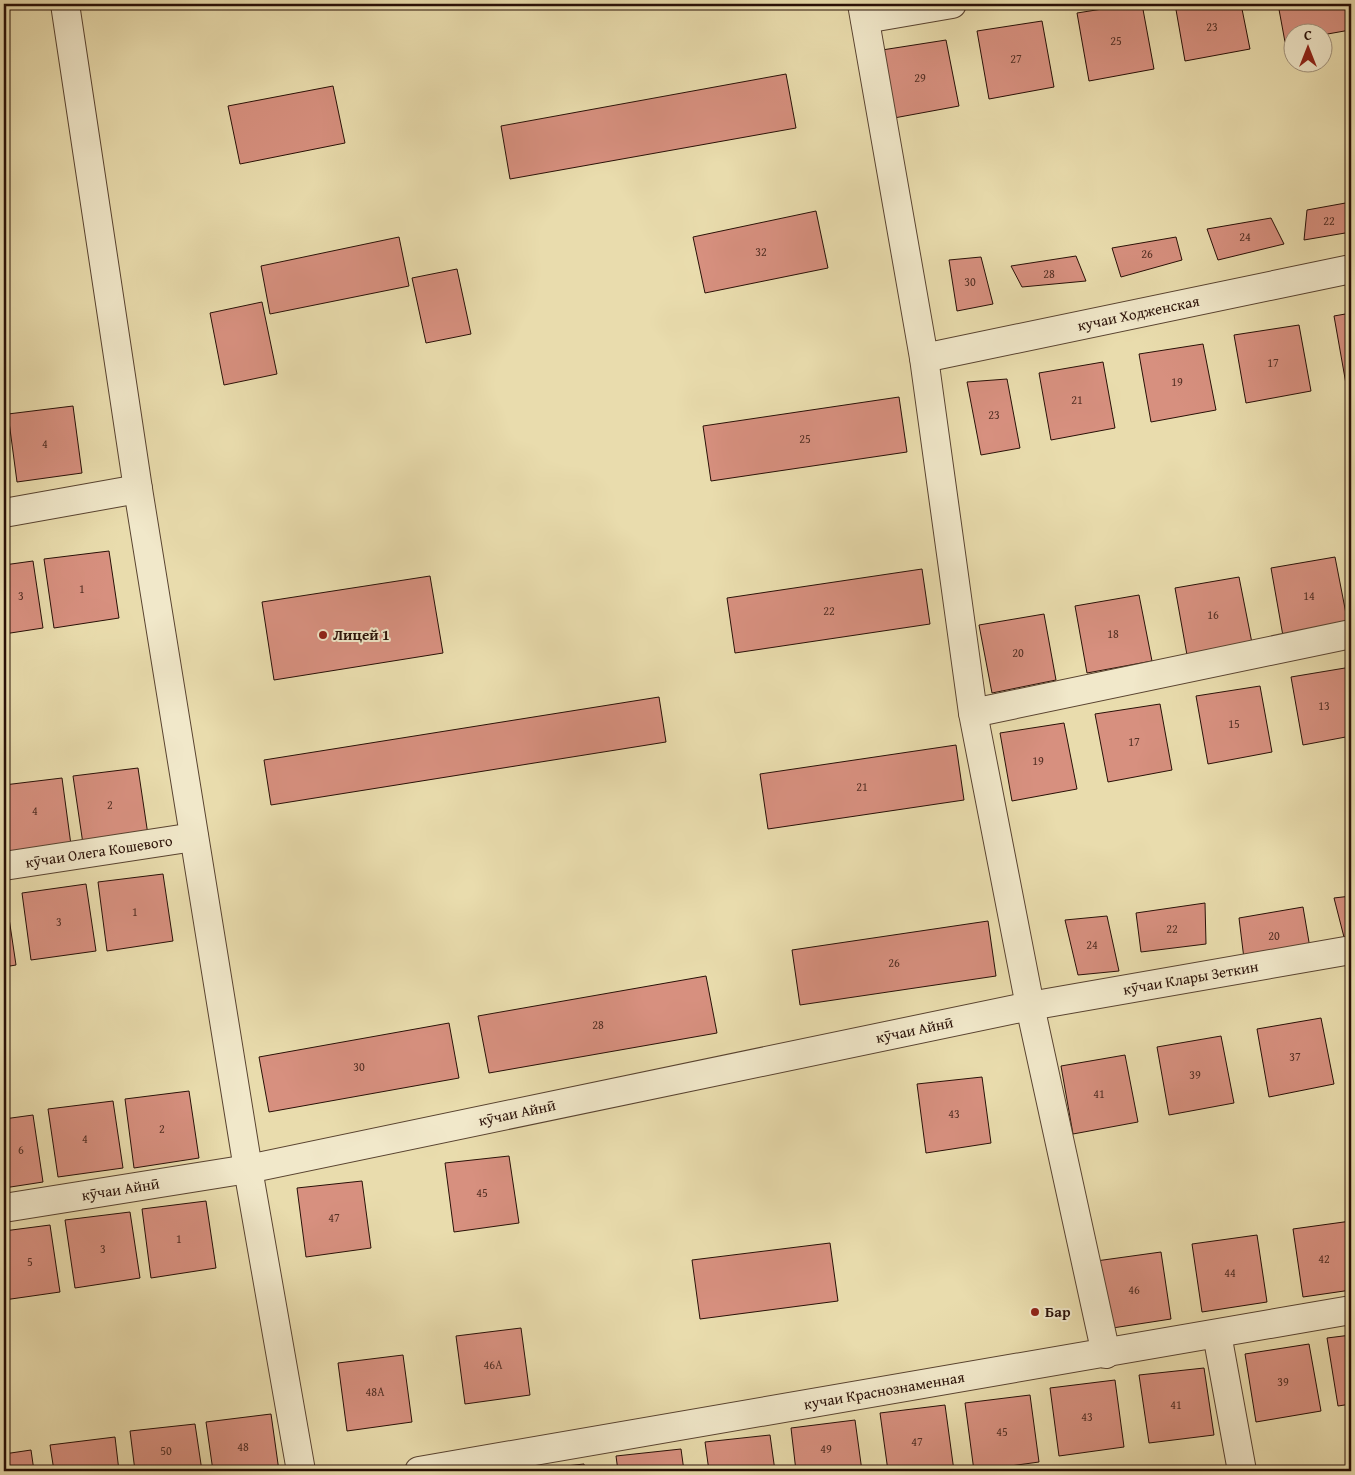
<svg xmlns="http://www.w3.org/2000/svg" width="1355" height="1475" viewBox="0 0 1355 1475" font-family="'Gentium Book Plus',serif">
	<rect width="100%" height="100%" fill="#e9dcad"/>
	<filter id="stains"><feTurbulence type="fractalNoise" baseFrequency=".004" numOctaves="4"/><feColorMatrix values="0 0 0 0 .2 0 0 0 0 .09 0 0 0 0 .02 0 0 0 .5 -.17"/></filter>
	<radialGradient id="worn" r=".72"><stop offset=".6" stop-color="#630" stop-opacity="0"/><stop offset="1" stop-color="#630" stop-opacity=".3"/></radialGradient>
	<!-- building -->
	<g fill="#d7907f" stroke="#291007">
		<polygon points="1134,4 1142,4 1154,69 1089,81 1077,13"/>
		<polygon points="1175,4 1241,4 1250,49 1185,61"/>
		<polygon points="1278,4 1345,4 1350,30 1322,35 1322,32 1292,32 1292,41 1285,42"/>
		<polygon points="1042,21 1054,87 989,99 977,31"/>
		<polygon points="946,40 959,106 894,118 882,50"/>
		<polygon points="786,74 796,128 510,179 501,126"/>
		<polygon points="333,86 345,143 240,164 228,106"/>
		<polygon points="1351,202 1351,232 1304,240 1307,210"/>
		<polygon points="816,211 828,268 705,293 693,237"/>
		<polygon points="1271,218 1284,244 1218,260 1207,229"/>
		<polygon points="399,237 409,286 270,314 261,266"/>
		<polygon points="1176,237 1182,260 1121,277 1112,248"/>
		<polygon points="1076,256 1086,281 1022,287 1011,266"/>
		<polygon points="981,257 993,304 957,311 949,260"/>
		<polygon points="457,269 471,334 426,343 412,278"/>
		<polygon points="262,302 277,374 224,385 210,313"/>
		<polygon points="1351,313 1351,383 1346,384 1334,316"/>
		<polygon points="1299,325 1311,391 1246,403 1234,335"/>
		<polygon points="1203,344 1216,410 1151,422 1139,354"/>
		<polygon points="1103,362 1115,428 1051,440 1039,373"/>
		<polygon points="1007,379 1020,448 981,455 967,382"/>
		<polygon points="899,397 907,452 711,481 703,426"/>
		<polygon points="73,406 82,473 17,482 8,414"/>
		<polygon points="109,551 119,618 54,628 44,559"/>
		<polygon points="1335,557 1348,624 1283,636 1271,568"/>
		<polygon points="33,561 43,628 4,634 4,565"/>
		<polygon points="922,569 930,624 735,653 727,598"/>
		<polygon points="430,576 443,653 274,680 262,602"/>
		<polygon points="1239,577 1252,643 1187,655 1175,588"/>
		<polygon points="1139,595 1152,661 1087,673 1075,606"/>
		<polygon points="1044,614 1056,680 992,693 979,625"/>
		<polygon points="1351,667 1351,736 1303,745 1291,677"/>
		<polygon points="1260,686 1272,752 1208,764 1196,696"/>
		<polygon points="659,697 666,742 271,805 264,760"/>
		<polygon points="1160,704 1172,770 1108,782 1095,714"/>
		<polygon points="1064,723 1077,789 1012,801 1000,733"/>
		<polygon points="956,745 964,800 768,829 760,774"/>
		<polygon points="138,768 148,835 83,844 73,776"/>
		<polygon points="62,778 71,845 6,854 4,838 4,785"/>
		<polygon points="163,874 173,941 107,951 98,882"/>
		<polygon points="86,884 96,951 31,960 22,893"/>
		<polygon points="1351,896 1351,939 1345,941 1334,898"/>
		<polygon points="6,898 16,965 4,967 4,899"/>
		<polygon points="1205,903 1206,944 1141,952 1136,913"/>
		<polygon points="1303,907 1311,954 1245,967 1239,918"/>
		<polygon points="1107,916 1119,971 1078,975 1065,920"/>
		<polygon points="988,921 996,976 800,1005 792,950"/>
		<polygon points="706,976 717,1033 489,1073 478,1016"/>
		<polygon points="1321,1018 1334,1084 1269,1097 1257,1029"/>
		<polygon points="449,1023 459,1078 269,1112 259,1057"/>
		<polygon points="1221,1036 1234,1103 1169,1115 1157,1047"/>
		<polygon points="1125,1055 1138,1122 1073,1134 1061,1066"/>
		<polygon points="982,1077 991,1143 926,1153 917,1084"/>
		<polygon points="189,1091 199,1158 134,1168 125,1099"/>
		<polygon points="113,1101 123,1168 58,1177 48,1109"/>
		<polygon points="33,1115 43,1182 4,1188 4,1119"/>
		<polygon points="509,1156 519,1223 454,1232 445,1163"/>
		<polygon points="362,1181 371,1248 306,1257 297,1188"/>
		<polygon points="206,1201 216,1268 151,1278 142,1209"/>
		<polygon points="130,1212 140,1278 75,1288 65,1220"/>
		<polygon points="1351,1221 1351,1290 1303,1297 1293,1229"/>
		<polygon points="50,1225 60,1292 4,1300 4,1231"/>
		<polygon points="1257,1235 1267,1302 1202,1312 1192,1244"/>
		<polygon points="830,1243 838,1301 700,1319 692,1260"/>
		<polygon points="1161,1252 1171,1319 1106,1329 1096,1261"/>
		<polygon points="521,1328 530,1395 465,1404 456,1336"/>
		<polygon points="1351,1335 1351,1404 1338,1406 1327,1338"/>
		<polygon points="1309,1344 1321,1411 1256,1422 1245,1354"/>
		<polygon points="403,1355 412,1422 347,1431 338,1363"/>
		<polygon points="1204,1368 1214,1435 1149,1443 1139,1375"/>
		<polygon points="1115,1380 1124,1447 1059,1456 1050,1388"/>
		<polygon points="1030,1395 1039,1462 974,1471 965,1403"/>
		<polygon points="945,1405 954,1471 888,1471 880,1413"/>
		<polygon points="271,1414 279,1471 213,1471 206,1422"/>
		<polygon points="855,1420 862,1471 796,1471 791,1428"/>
		<polygon points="195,1424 202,1471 135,1471 130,1431"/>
		<polygon points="770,1435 775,1471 709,1471 705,1442"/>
		<polygon points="115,1437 119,1471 54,1471 50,1445"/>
		<polygon points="681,1449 684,1471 618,1471 616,1456"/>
		<polygon points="31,1450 34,1471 4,1471 4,1454"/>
		<polygon points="584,1464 585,1471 520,1471"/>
	</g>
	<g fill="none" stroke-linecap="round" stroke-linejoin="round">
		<defs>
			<g id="minor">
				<polyline points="65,4 138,489 248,1169 301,1471"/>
				<polyline points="862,4 924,358 973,713 1030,1006 1106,1354"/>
				<polyline points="865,19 952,4"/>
				<path id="s1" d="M924 358 1351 269"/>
				<polyline points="4,513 138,489"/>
				<polyline points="973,713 1351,634"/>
				<path id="s2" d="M4 866 194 837"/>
				<path id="s3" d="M4 1208 248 1169 1030 1006 1351 950"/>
				<polyline points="1217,1334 1242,1471"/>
				<path id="s4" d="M419 1471 1351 1310"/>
			</g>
		</defs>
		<!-- minor casing -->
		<use href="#minor" stroke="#594330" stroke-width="30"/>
		<!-- minor -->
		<use href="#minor" stroke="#f1e8ca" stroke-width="28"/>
	</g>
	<!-- markers -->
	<g fill="#8f2418" stroke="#f1e8ca" stroke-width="2">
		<circle cx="323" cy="635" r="5"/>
		<circle cx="1035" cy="1312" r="5"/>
	</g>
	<g text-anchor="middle" stroke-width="4" stroke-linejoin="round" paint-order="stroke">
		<!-- number labels -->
		<g font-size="12" fill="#543025">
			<text x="1212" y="31">23</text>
			<text x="1116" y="45">25</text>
			<text x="1016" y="63">27</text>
			<text x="920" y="82">29</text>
			<text x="1329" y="225">22</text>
			<text x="1245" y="241">24</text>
			<text x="761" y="256">32</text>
			<text x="1147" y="258">26</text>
			<text x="1049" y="278">28</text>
			<text x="970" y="286">30</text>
			<text x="1273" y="367">17</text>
			<text x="1177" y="386">19</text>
			<text x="1077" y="404">21</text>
			<text x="994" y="419">23</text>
			<text x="805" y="443">25</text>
			<text x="45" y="448">4</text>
			<text x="82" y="593">1</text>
			<text x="21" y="600">3</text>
			<text x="1309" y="600">14</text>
			<text x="829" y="615">22</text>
			<text x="1213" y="619">16</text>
			<text x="1113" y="638">18</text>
			<text x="1018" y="657">20</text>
			<text x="1324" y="710">13</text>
			<text x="1234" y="728">15</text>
			<text x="1134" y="746">17</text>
			<text x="1038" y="765">19</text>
			<text x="862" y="791">21</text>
			<text x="110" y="809">2</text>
			<text x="35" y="815">4</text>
			<text x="135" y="916">1</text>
			<text x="59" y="926">3</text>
			<text x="1172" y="933">22</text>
			<text x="1274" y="940">20</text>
			<text x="1092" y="949">24</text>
			<text x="894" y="967">26</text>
			<text x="598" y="1029">28</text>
			<text x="1295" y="1061">37</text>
			<text x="359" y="1071">30</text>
			<text x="1195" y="1079">39</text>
			<text x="1099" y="1098">41</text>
			<text x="954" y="1118">43</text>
			<text x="162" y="1133">2</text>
			<text x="85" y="1143">4</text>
			<text x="21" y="1154">6</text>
			<text x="482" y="1197">45</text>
			<text x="334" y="1222">47</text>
			<text x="179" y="1243">1</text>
			<text x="103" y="1253">3</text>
			<text x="1324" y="1263">42</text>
			<text x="30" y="1266">5</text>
			<text x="1230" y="1277">44</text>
			<text x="1134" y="1294">46</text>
			<text x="493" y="1369">46А</text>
			<text x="1283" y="1386">39</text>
			<text x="375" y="1396">48А</text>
			<text x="1176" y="1409">41</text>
			<text x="1087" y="1421">43</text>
			<text x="1002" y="1436">45</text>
			<text x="917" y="1446">47</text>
			<text x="243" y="1451">48</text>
			<text x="826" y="1453">49</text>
			<text x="166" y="1455">50</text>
		</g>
		<!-- street labels -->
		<g font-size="15" fill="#291007" stroke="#f1e8ca">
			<text dy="5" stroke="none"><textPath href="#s1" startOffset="219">кучаи Ходженская</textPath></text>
			<text dy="5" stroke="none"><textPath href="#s2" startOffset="96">кӯчаи Олега Кошевого</textPath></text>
			<text dy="5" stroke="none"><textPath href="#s3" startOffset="1209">кӯчаи Клары Зеткин</textPath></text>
			<text dy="5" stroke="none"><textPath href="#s3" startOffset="928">кӯчаи Айнӣ</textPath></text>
			<text dy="5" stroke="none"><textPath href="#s3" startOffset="522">кӯчаи Айнӣ</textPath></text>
			<text dy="5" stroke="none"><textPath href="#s3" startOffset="118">кӯчаи Айнӣ</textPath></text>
			<text dy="5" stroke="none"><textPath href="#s4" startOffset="472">кучаи Краснознаменная</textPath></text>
		</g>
		<!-- poi labels -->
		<g font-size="15" font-weight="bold" fill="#291007" stroke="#f1e8ca" text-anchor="start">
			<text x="333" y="640">Лицей 1</text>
			<text x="1045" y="1317">Бар</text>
		</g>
	</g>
	<!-- margin -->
	<rect width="1355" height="1475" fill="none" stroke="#e9dcad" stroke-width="20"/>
	<rect x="5" y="5" width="1345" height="1465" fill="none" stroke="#291007" stroke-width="2.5"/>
	<rect x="10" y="10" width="1335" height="1455" fill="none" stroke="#291007"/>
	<!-- north arrow -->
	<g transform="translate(1308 48)"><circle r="24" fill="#f1e8ca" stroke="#a1927c"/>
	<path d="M0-4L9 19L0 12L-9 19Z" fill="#8f2418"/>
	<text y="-8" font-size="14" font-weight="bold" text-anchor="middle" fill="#291007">С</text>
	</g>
	<rect width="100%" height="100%" filter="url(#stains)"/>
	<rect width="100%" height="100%" fill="url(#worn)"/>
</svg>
